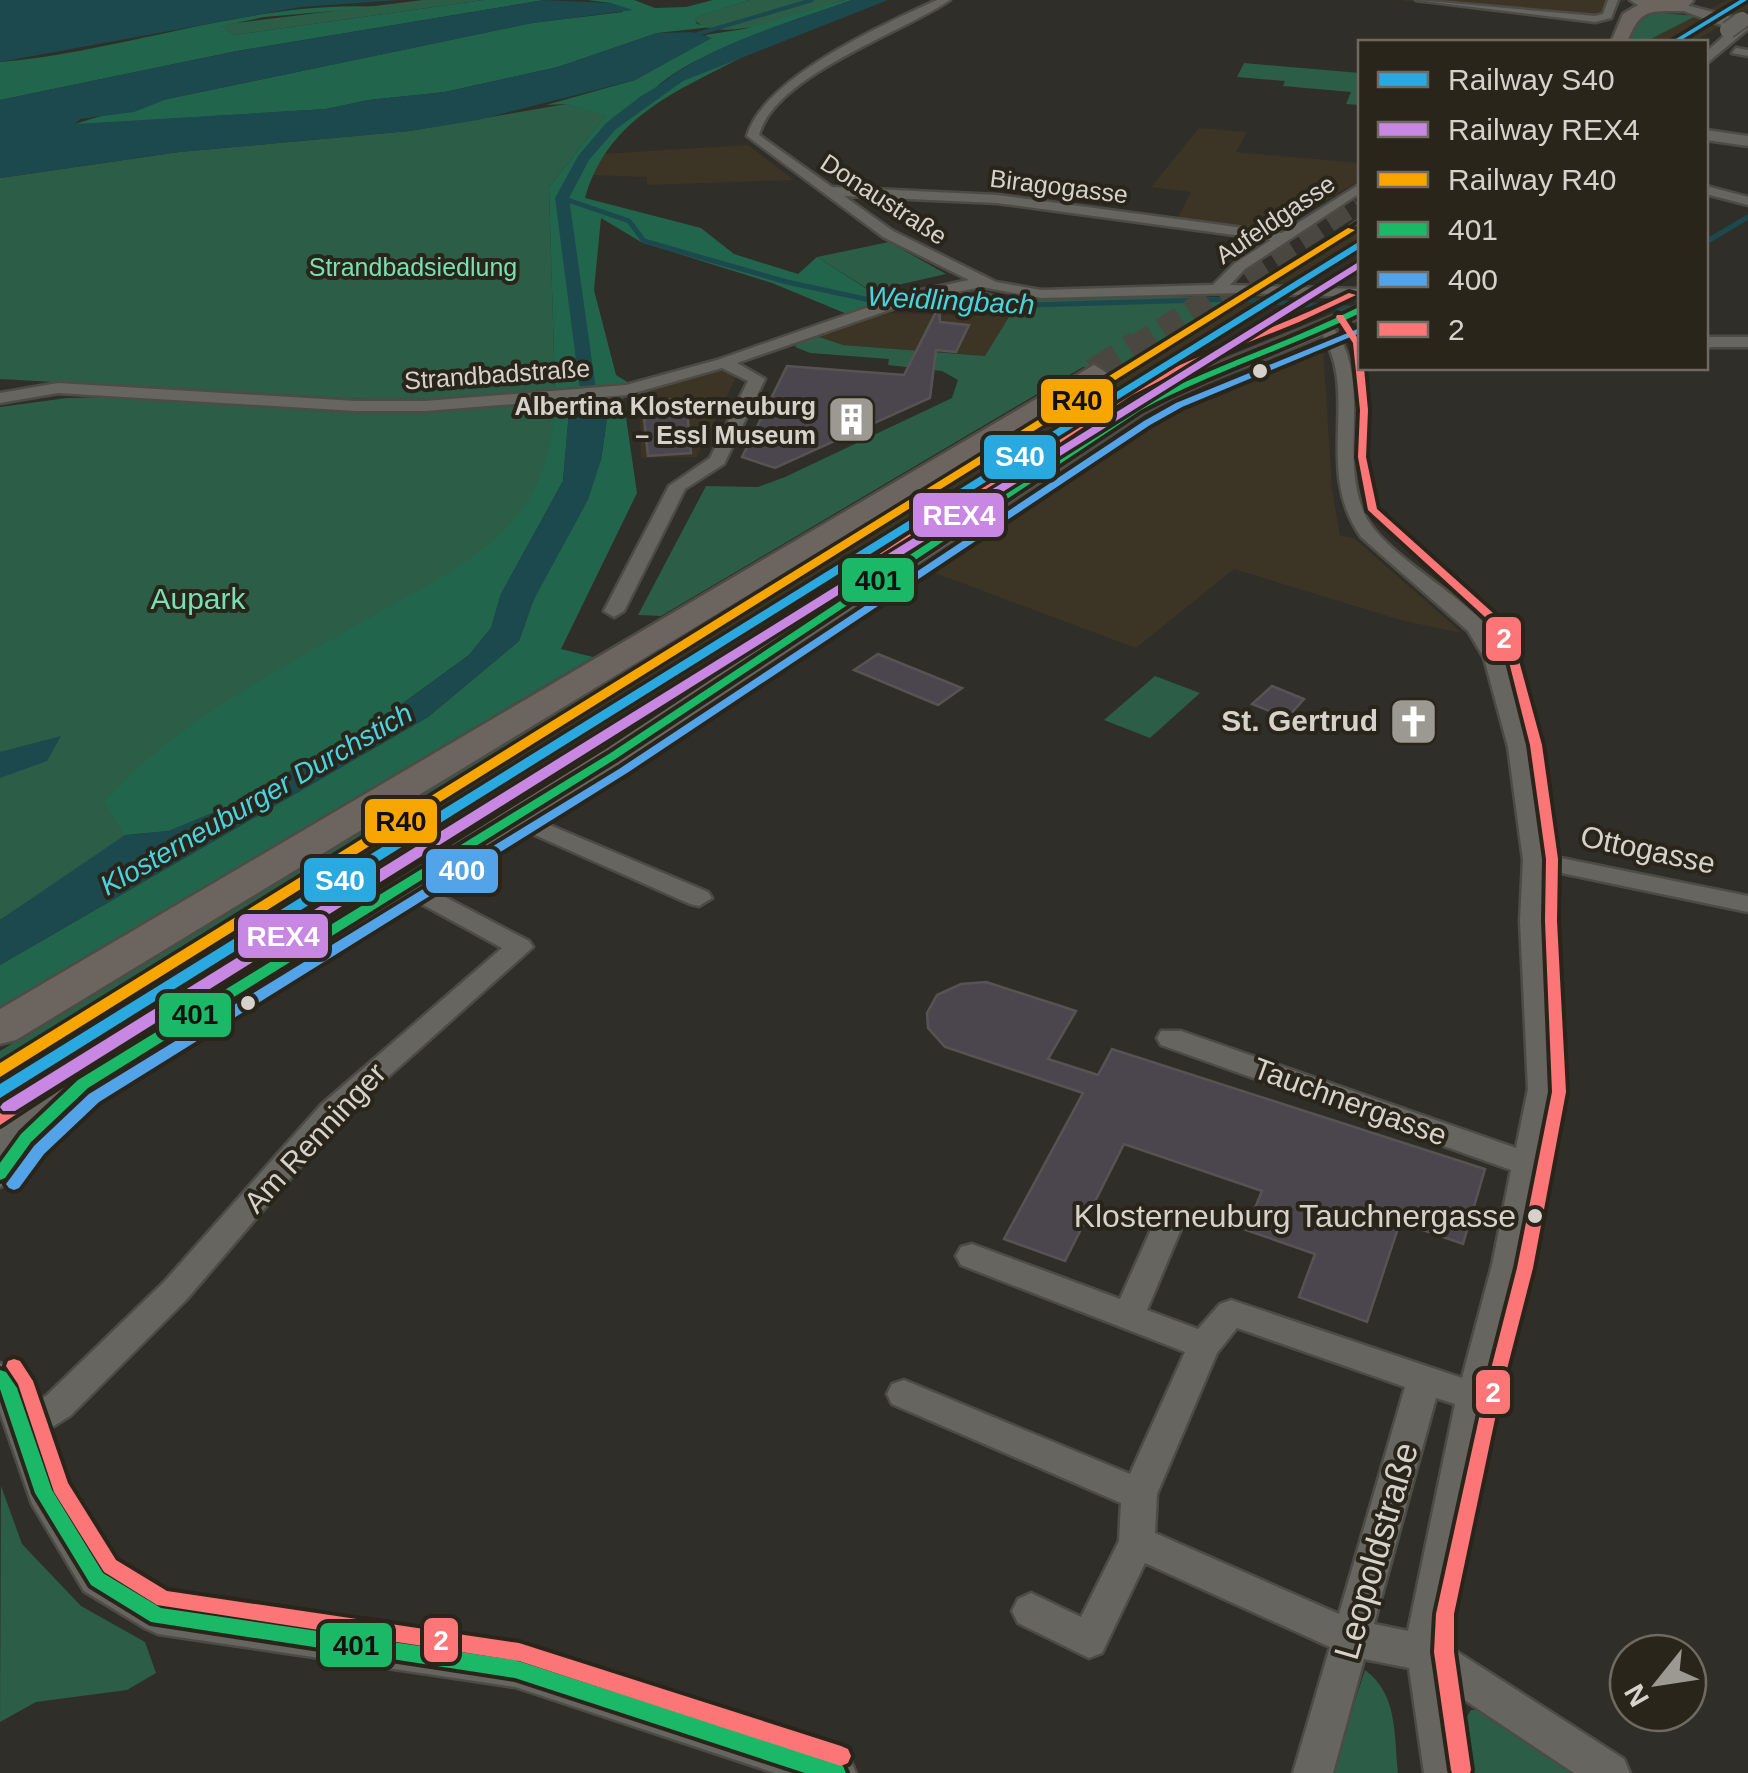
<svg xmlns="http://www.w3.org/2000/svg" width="1748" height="1773" viewBox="0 0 1748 1773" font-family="Helvetica,sans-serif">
	<rect width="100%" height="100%" fill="#302e28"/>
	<!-- built -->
	<g fill="#3c3525">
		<polygon points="1399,0 1626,0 1591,21"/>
		<polygon points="1727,0 1748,0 1748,9 1694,42 1645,42"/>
		<polygon points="1199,128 1247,132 1236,152 1360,163 1360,180 1276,231 1178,218 1191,192 1151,187"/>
		<polygon points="748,145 794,180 647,185 647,177 591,175 602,154"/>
		<polygon points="1360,225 1360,250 1305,285 1272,283"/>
		<polygon points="1256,292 1290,295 0,1104 0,1066"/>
		<polygon points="882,313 1011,316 986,356 843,345 816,336"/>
		<polygon points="1315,344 1323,346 1332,488 1340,536 1354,538 1462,633 1404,621 1234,569 1136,648 922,568 1108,441 1186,394"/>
		<polygon points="724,368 737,375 697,457 641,458 640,394"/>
	</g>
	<!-- green -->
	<g fill="#2b5d47">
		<polygon points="423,0 484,0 235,35 219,25"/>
		<path d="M750 0H845C810 10 716 49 693 18Z"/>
		<polygon points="1652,12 1696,16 1645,42 1629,42 1636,25"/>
		<polygon points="1244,63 1360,73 1360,105 1346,104 1351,92 1283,86 1285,81 1237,77"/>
		<polygon points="566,104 607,114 549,187 555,389 416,402 0,379 0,178 179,152 409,131"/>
		<polygon points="889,242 946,274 871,291 817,257"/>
		<polygon points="983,291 1005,297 1248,297 0,1066 0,1051 1108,374 1083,367 661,616 638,615 706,486 758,487 785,477 952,398 958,380 942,371 888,365 889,359 810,353 795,347 798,342 816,336 843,345 985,356 1012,312 892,308 937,296"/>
		<polygon points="115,397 365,412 570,401 501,594 0,920 0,407 67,398"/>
		<polygon points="1155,676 1200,693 1150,738 1104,720"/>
		<polygon points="1,1486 22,1544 81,1606 145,1642 156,1673 127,1690 36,1702 0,1722"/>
		<path d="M1365 1670C1398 1694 1394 1735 1398 1773H1332Z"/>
		<polygon points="1471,1710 1486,1710 1576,1773 1473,1773 1466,1718"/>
	</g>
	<!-- forest -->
	<g fill="#21664c">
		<path d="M484 0H544L237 51 0 100V62C128 51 251 0 381 7L264 17 221 26 235 35Z"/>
		<path d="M587 0H634L655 8 686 7 713 0H750L694 18 697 24 712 27 657 33 558 67 445 92 369 100 326 109 74 125C79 121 152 103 167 99L532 23 623 12 611 3Z"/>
		<path d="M845 0H852C802 18 684 54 652 92L761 47C687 88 610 111 585 198L701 228 734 254 798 274 817 257 884 300 847 314 772 283 641 242 601 218 594 290 616 375 629 383 555 389 549 187 606 115 566 104 546 105 635 80 710 38 705 35 744 29Z"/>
		<polygon points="623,397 637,493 561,649 593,657 0,1008 0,965 428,717 519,641 533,601 601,460 610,398"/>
		<path d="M570 401 563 481 501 594 491 628 469 655 377 722 227 807 169 831 125 835 104 801C179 720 280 669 374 615 417 591 466 567 502 532 541 495 551 453 557 402Z"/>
	</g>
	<!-- water -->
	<g fill="#1c494d">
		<polygon points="0,0 399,0 301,7 0,62"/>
		<polygon points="544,0 611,3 633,10 533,23 167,99 134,112 80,119 75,124 326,109 369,100 445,92 558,67 657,33 691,32 712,38 635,80 478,120 409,131 179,152 0,178 0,100 237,51"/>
		<path d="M852 0H888L650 94C696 48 791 22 852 0Z"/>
		<polygon points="610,398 601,460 588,500 533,601 519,641 428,717 0,965 0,920 125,835 169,831 227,807 377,722 469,655 491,628 501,594 563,481 570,401"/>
		<polygon points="61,736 47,761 0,778 0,752"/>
	</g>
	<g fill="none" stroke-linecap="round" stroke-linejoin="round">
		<!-- stream-far1 -->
		<polyline stroke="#1c494d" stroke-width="4" points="694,35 812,0"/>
		<!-- stream -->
		<g stroke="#1c494d" stroke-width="5">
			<polyline points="562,198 629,221 644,241 787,282 879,302 997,306 1236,299 1360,309"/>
			<polyline points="1706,242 1748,217"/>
		</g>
		<!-- canal -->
		<polygon fill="#1c494d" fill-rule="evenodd" points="680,73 690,76 616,129 589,160 569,198 601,425 599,429 585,429 555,198 578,156 606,123 641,96"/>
	</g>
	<!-- building -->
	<g fill="#4b464e" stroke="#565453" stroke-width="2.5">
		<polygon points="939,306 940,322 969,325 956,352 936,350 930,398 775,468 742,457 787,366 904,375"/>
		<polygon points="686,399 691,453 648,456 642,400"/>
		<polygon points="878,654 962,688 938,705 854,670"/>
		<polygon points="1272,686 1304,699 1287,718 1252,704"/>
		<polygon points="986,982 1076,1011 1048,1059 1098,1075 1112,1049 1485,1169 1463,1244 1400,1222 1367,1322 1299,1297 1315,1254 1246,1230 1262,1191 1124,1144 1065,1261 1004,1239 1083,1093 945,1047 928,1028 927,1013 937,995 961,984"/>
	</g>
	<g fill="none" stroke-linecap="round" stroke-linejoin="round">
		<!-- primary-tunnel-far1 -->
		<polyline stroke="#494740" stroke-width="22" stroke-dasharray="22 11" stroke-linecap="butt" points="1134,347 1357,203"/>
		<!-- primary-tunnel -->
		<polyline stroke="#494740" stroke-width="29" stroke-dasharray="29 14" stroke-linecap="butt" points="1094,373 1138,345"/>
		<defs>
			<g id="minor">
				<path d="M937 0H950C902 33 775 75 759 135L832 187 997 195 1282 233 1360 184V193L1245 269 1230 285 1360 289V297L1238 293 1041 298 982 287 921 299 737 363 765 379 724 464 685 489 624 611 614 617 604 611 669 486 710 458 748 381 722 368 627 395 425 411H356L58 393 0 403V393L58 383 356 401H425L626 385 717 360 912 292 969 280 883 237 747 136C763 78 884 24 937 0ZM844 196 997 203 1271 240 1235 263 1213 285 1041 290 996 282 893 231Z"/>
				<polygon points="1416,0 1595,16 1603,14 1608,0 1618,0 1611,18 1595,22"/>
				<polygon points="1736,48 1748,50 1748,56 1732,53"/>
				<polygon points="1706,186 1748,197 1748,205 1706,194"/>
				<path d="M1321 325H1331C1375 379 1337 454 1365 515 1382 551 1454 591 1483 622 1527 671 1537 791 1546 855L1748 896V912L1547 870 1546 921 1556 1089 1545 1165 1491 1396 1447 1612 1445 1644 1624 1759 1630 1773H1574L1451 1691 1464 1773H1424L1409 1668 1364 1659 1333 1773H1293L1330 1647 1145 1563 1102 1653 1089 1658 1018 1623 1012 1611 1018 1599 1031 1593 1081 1617 1119 1541 1121 1503 892 1404 887 1394 892 1384 904 1380 1130 1474 1185 1352 961 1265 956 1256 961 1247 972 1244 1120 1299 1158 1214 1169 1210 1180 1214 1184 1222 1147 1310 1198 1329 1220 1304 1231 1300 1462 1378 1492 1265 1511 1170 1161 1045 1157 1038 1161 1031H1181L1516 1148 1528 1089 1520 921 1523 860 1508 747 1484 658 1468 631 1361 537C1312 468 1363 389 1318 328ZM1237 1328 1405 1387 1339 1614 1155 1533 1157 1494 1217 1353ZM1436 1398 1455 1404 1408 1631 1374 1624Z"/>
				<rect x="1706" y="337" width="42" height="10"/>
				<polygon points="514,810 708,892 712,898 699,906 690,904 506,822 502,817"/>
				<path d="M405 876 529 941 533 947 341 1119 187 1299 70 1416 41 1434 60 1487 110 1567 164 1599 515 1651 836 1753 850 1759 856 1773H775L515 1687 158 1634 145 1628 84 1591 32 1504 0 1412V1363C20 1370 25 1386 31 1405L46 1396 165 1281 321 1105 502 948 396 890 393 884Z"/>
			</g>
			<path id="tertiary" d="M1360 305V317C1291 354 1213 373 1145 412L623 762 95 1093 52 1123 54 1128C43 1149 23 1180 0 1187V1123L71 1075 603 750 1131 404 1164 385Z"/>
			<g id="secondary">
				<polygon points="1678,3 1732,17 1748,29 1706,64 1706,52 1732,29 1678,9"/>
				<polygon points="1706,130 1748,136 1748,146 1706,140"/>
			</g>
			<g id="primary">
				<path d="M1630 0H1692L1693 1 1683 11C1648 11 1641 8 1627 42H1611L1623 14 1638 5Z"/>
				<polygon points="1094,365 1107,373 1103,379 16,1040 0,1044 0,1009"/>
			</g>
		</defs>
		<!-- minor casing -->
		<use href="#minor" stroke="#4d4b46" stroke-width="5"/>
		<!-- tertiary casing -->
		<use href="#tertiary" stroke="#4d4b46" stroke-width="5"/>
		<!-- secondary casing -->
		<use href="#secondary" stroke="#4d4b46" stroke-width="5"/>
		<!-- primary casing -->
		<use href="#primary" stroke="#4d4b46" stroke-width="5"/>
		<!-- minor -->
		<use href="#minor" fill="#676560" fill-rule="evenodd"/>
		<!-- tertiary -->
		<use href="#tertiary" fill="#676560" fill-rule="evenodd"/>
		<!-- secondary -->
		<use href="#secondary" fill="#676560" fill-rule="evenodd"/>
		<!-- primary -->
		<use href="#primary" fill="#6c655f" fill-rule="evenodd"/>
		<defs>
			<polyline id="rail" points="1283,271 1360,220"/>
		</defs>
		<!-- rail casing -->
		<use href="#rail" stroke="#66645f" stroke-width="5"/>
		<!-- rail -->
		<use href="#rail" stroke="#2a251b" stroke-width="4" stroke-dasharray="10" stroke-linecap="butt"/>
		<defs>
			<polyline id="secondary-bridge" points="1728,30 1742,20"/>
		</defs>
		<!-- secondary-bridge casing -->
		<use href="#secondary-bridge" stroke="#4d4b46" stroke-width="19" stroke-linecap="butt"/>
		<!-- secondary-bridge -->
		<use href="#secondary-bridge" stroke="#676560" stroke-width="16"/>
		<defs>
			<g id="bus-1">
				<path d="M1357 308H1360V313C1289 348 1212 372 1141 410L617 758 88 1088 31 1142 5 1178 0 1180V1163L21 1134 78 1080 609 754 1135 406C1207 368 1285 344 1357 308Z"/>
				<polygon points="0,1370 6,1372 17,1388 52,1490 103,1573 161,1608 515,1660 836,1763 843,1766 846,1773 805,1773 515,1678 151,1622 91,1585 35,1493 0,1389"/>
			</g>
			<polygon id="bus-2" points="1360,328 1360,333 1182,407 1150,425 627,773 99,1102 44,1154 19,1188 14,1190 9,1188 6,1184 9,1180 34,1146 89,1094 619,769 1144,421 1176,403"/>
			<g id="bus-3">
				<path d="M1349 293 1356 295 1299 322 1187 367 1132 395 608 743 79 1073 0 1125V1113L69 1065 600 739 1126 391C1198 353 1276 329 1349 293Z"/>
				<polygon points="1337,315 1343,315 1360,342 1360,368 1364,368 1368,410 1366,457 1377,509 1493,613 1516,650 1542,745 1558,859 1557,921 1566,1092 1533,1268 1499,1400 1454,1614 1454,1652 1471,1770 1470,1773 1452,1773 1451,1770 1434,1652 1436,1614 1483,1400 1517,1268 1552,1092 1545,921 1546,859 1530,745 1506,650 1485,617 1368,510 1358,457 1360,410 1353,343 1336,317"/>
				<polygon points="14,1359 20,1361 33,1381 68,1483 116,1560 167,1591 519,1643 841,1746 848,1749 851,1756 848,1763 841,1766 519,1661 157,1605 104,1572 54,1492 18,1384 6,1366 8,1361"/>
			</g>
		</defs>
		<!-- bus-1 casing -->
		<use href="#bus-1" stroke="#2a251b" stroke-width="8"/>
		<!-- bus-2 casing -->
		<use href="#bus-2" stroke="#2a251b" stroke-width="8"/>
		<!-- bus-3 casing -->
		<use href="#bus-3" stroke="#2a251b" stroke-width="8"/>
		<!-- bus-1 -->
		<use href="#bus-1" fill="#1ab867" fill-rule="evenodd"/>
		<!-- bus-2 -->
		<use href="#bus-2" fill="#53a3e8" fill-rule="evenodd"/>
		<!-- bus-3 -->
		<use href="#bus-3" fill="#fc7678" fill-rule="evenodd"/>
		<defs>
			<g id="rail-1">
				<polygon points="1740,0 1747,0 1678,42 1671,42"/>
				<polygon points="1357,243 1360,243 1360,248 0,1098 0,1084"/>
			</g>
			<polygon id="rail-2" points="1357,263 1360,263 1360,268 15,1111 3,1111 0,1107 3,1103"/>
			<polygon id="rail-3" points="1348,228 1355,230 0,1077 0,1063"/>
		</defs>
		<!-- rail-1 casing -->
		<use href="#rail-1" stroke="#2a251b" stroke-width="7"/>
		<!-- rail-2 casing -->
		<use href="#rail-2" stroke="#2a251b" stroke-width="7"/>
		<!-- rail-3 casing -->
		<use href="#rail-3" stroke="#2a251b" stroke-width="7"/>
		<!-- rail-1 -->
		<use href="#rail-1" fill="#2aa9e1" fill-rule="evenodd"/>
		<!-- rail-2 -->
		<use href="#rail-2" fill="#c787e3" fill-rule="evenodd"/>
		<!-- rail-3 -->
		<use href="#rail-3" fill="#f7a600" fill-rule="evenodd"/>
	</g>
	<!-- icons -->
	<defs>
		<symbol id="building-square" viewBox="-11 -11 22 22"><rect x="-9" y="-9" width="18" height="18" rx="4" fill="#9c9992" stroke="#2a251b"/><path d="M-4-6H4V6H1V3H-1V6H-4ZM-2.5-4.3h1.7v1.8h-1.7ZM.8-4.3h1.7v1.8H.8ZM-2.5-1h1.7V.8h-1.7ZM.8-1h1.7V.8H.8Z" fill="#fff"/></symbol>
		<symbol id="church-square" viewBox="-11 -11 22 22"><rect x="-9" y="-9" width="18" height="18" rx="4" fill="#9c9992" stroke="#2a251b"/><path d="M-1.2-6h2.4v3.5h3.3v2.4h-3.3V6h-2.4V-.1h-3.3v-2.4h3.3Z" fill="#fff"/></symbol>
	</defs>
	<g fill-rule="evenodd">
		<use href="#building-square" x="824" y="392" width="55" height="55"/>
		<use href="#church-square" x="1386" y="694" width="55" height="55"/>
	</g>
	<!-- markers -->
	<g fill="#d6d2cb" stroke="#2a251b" stroke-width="4">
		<circle cx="1260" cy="371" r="9"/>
		<circle cx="248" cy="1003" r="9"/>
		<circle cx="1535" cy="1216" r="9"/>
	</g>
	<g text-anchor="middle" stroke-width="8" stroke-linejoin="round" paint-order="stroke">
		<!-- far-street labels -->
		<g font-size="25" fill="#d6d2cb" stroke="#2a251b">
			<text transform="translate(1059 186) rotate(7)" y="9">Biragogasse</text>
			<text transform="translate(884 199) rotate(33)" y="9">Donaustraße</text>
			<text transform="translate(1275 219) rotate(-34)" y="9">Aufeldgasse</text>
			<text transform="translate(497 374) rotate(-4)" y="9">Strandbadstraße</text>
		</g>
		<!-- far-park labels -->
		<g font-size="25" fill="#75e1b5" stroke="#2a251b">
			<text x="413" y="276">Strandbadsiedlung</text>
		</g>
		<!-- far-poi labels -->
		<g font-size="25" font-weight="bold" fill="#d6d2cb" stroke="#2a251b" text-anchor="end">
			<text x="816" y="415">Albertina Klosterneuburg<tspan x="816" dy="29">– Essl Museum</tspan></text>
		</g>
		<!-- far-water labels -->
		<g font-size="28" font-style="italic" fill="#47d5e3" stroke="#2a251b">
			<text transform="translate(951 300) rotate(3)" y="10">Weidlingbach</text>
			<text transform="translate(256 799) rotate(-30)" y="10">Klosterneuburger Durchstich</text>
		</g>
		<!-- park labels -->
		<g font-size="30" fill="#75e1b5" stroke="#2a251b">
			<text x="198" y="609">Aupark</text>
		</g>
		<!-- poi labels -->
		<g font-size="30" font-weight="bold" fill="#d6d2cb" stroke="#2a251b" text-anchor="end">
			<text x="1378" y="731">St. Gertrud</text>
		</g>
		<!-- street labels -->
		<g font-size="30" fill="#d6d2cb" stroke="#2a251b">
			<text transform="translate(1648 850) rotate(12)" y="10">Ottogasse</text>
			<text transform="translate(1350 1102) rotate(20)" y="10">Tauchnergasse</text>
			<text transform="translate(315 1138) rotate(-47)" y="10">Am Renninger</text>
		</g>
		<!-- near-bus labels -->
		<g font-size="32" fill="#d6d2cb" stroke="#2a251b" text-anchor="end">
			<text x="1516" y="1227">Klosterneuburg Tauchnergasse</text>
		</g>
		<!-- near-street labels -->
		<g font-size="35" fill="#d6d2cb" stroke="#2a251b">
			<text transform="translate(1376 1551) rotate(-74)" y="12">Leopoldstraße</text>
		</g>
	</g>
	<g stroke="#2a251b" stroke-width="4">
		<rect x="1039" y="377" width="76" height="48" rx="10" fill="#f7a600"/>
		<rect x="982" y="433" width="76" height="48" rx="10" fill="#2aa9e1"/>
		<rect x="911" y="491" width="95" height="48" rx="10" fill="#c787e3"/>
		<rect x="840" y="556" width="76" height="48" rx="10" fill="#1ab867"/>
		<rect x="1484" y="615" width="39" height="48" rx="10" fill="#fc7678"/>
		<rect x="363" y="797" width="76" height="48" rx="10" fill="#f7a600"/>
		<rect x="424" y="847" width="76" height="48" rx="10" fill="#53a3e8"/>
		<rect x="302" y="856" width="76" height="48" rx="10" fill="#2aa9e1"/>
		<rect x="236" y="912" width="94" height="48" rx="10" fill="#c787e3"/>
		<rect x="157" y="991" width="76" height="48" rx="10" fill="#1ab867"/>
		<rect x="1474" y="1368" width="38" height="48" rx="10" fill="#fc7678"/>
		<rect x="422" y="1616" width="38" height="48" rx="10" fill="#fc7678"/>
		<rect x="318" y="1621" width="76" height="48" rx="10" fill="#1ab867"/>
	</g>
	<g font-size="28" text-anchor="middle" font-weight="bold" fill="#fff">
		<text x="1020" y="466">S40</text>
		<text x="959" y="525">REX4</text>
		<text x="1504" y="648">2</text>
		<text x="462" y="880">400</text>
		<text x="340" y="890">S40</text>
		<text x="283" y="946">REX4</text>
		<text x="1493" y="1402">2</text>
		<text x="441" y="1650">2</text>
	</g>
	<g font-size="28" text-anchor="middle" font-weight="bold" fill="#111">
		<text x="1077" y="410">R40</text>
		<text x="878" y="590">401</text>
		<text x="401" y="831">R40</text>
		<text x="195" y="1024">401</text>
		<text x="356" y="1655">401</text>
	</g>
	<!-- legend -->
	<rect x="1358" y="40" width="350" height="330" fill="#2a251b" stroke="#6f6a61" stroke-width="2.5"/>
	<rect x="1378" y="72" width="50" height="15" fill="#2aa9e1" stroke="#6f6a61" stroke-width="2.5"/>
	<text x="1448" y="90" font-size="30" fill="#d6d2cb">Railway S40</text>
	<rect x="1378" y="122" width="50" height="15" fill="#c787e3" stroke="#6f6a61" stroke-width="2.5"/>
	<text x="1448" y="140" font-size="30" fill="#d6d2cb">Railway REX4</text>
	<rect x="1378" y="172" width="50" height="15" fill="#f7a600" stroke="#6f6a61" stroke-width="2.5"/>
	<text x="1448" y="190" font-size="30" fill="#d6d2cb">Railway R40</text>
	<rect x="1378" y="222" width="50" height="15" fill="#1ab867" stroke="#6f6a61" stroke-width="2.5"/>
	<text x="1448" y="240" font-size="30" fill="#d6d2cb">401</text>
	<rect x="1378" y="272" width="50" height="15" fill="#53a3e8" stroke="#6f6a61" stroke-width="2.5"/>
	<text x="1448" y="290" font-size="30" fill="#d6d2cb">400</text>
	<rect x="1378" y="322" width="50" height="15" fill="#fc7678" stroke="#6f6a61" stroke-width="2.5"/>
	<text x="1448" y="340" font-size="30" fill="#d6d2cb">2</text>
	<!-- north arrow -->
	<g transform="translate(1658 1683) rotate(240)"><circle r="48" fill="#2a251b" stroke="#6f6a61" stroke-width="2.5"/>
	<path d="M0-8L18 38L0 25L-18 38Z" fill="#9c9992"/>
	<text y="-15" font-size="28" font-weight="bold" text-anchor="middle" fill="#d6d2cb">N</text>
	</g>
</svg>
